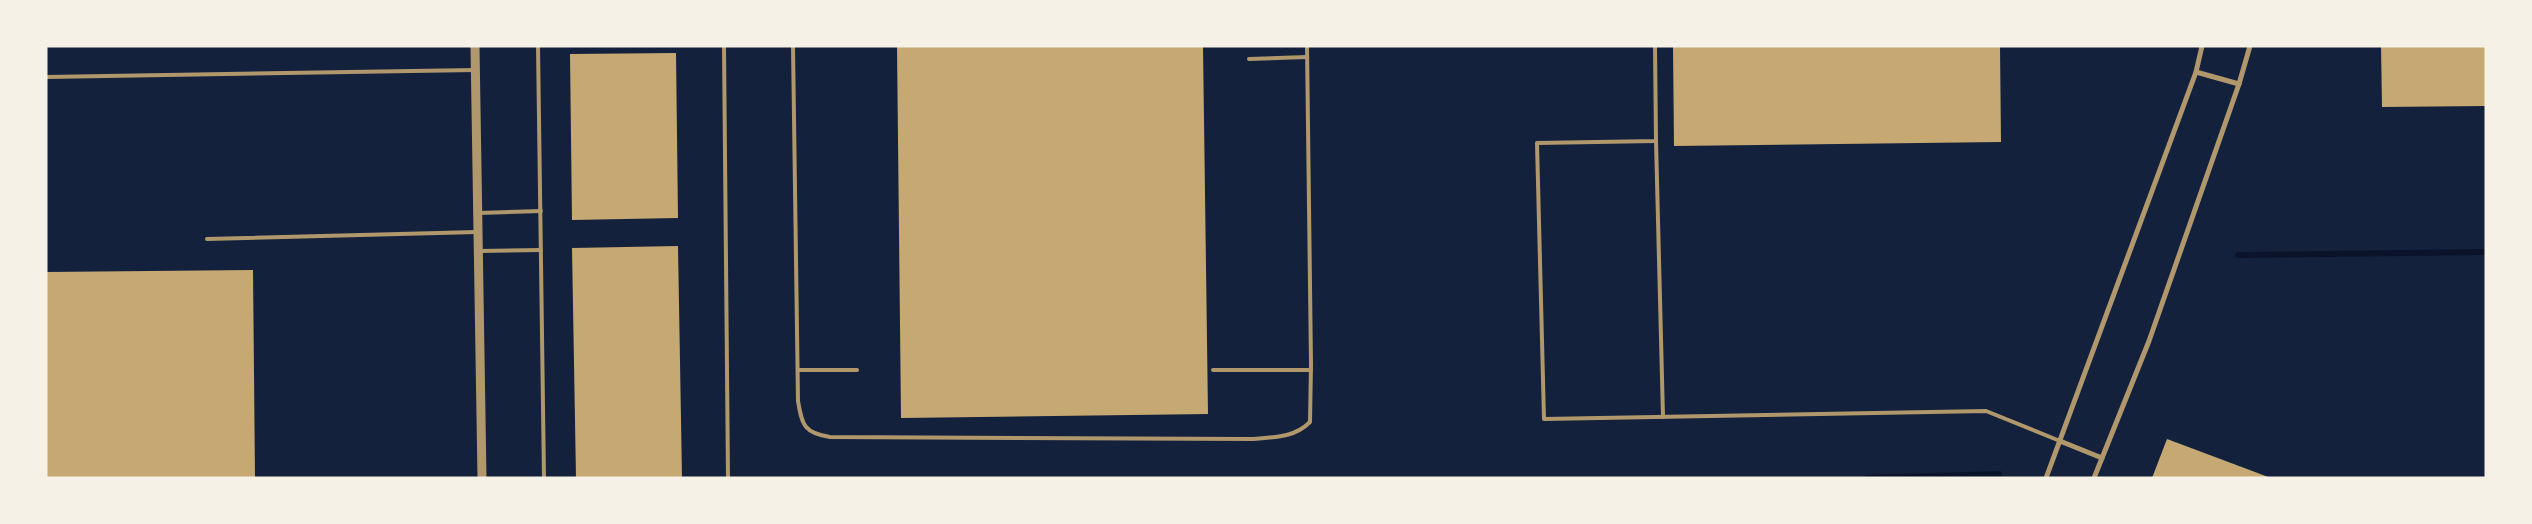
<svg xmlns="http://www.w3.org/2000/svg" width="2532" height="524" viewBox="0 0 2532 524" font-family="'Public Sans',sans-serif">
	<rect width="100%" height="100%" fill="#14213d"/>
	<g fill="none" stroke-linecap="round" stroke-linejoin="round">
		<!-- stream -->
		<g stroke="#0b132b" stroke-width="6">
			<polyline points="2238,255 2486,252"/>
			<polyline points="1867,478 1999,474"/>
		</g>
	</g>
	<!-- building -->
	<g fill="#c6a872">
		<polygon points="897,46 1203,46 1208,414 901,418"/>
		<polygon points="1673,46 2000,46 2001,142 1674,146"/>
		<polygon points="2381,46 2486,46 2486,106 2382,107"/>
		<polygon points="676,53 678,218 572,220 570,54"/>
		<polygon points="678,246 682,478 576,478 572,248"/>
		<polygon points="253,270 255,478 46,478 46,272"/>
		<polygon points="2167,439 2271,478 2152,478"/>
	</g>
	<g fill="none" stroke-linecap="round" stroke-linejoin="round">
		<!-- service -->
		<g stroke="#b1986c" stroke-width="4">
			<polyline points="538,46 544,478"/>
			<polyline points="724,46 728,478"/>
			<path d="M793 46 798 401C802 425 804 433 830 437L1253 439C1274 437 1294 438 1310 422L1311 364 1307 46"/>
			<polyline points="1655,46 1656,141 1537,143 1544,419 1986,411 2060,441"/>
			<polyline points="1249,59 1307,57"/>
			<polyline points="46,77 475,70"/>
			<polyline points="1656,141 1663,417"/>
			<polyline points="478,213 541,211"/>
			<polyline points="207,239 477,232"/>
			<polyline points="479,251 541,250"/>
			<polyline points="798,370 857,370"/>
			<polyline points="1213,370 1311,370"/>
		</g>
		<!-- minor -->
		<g stroke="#b1986c" stroke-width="5">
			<polyline points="2196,72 2239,84"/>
			<polyline points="2060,441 2102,458"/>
			<polyline points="2046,478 2196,72 2202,46"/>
			<polyline points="2094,478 2149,341 2239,84 2250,46"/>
		</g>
		<!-- tertiary -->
		<polyline stroke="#b1986c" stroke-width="9" points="475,46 482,478"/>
	</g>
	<!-- border -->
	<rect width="2532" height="524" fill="none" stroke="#f6f1e7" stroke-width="95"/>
</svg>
